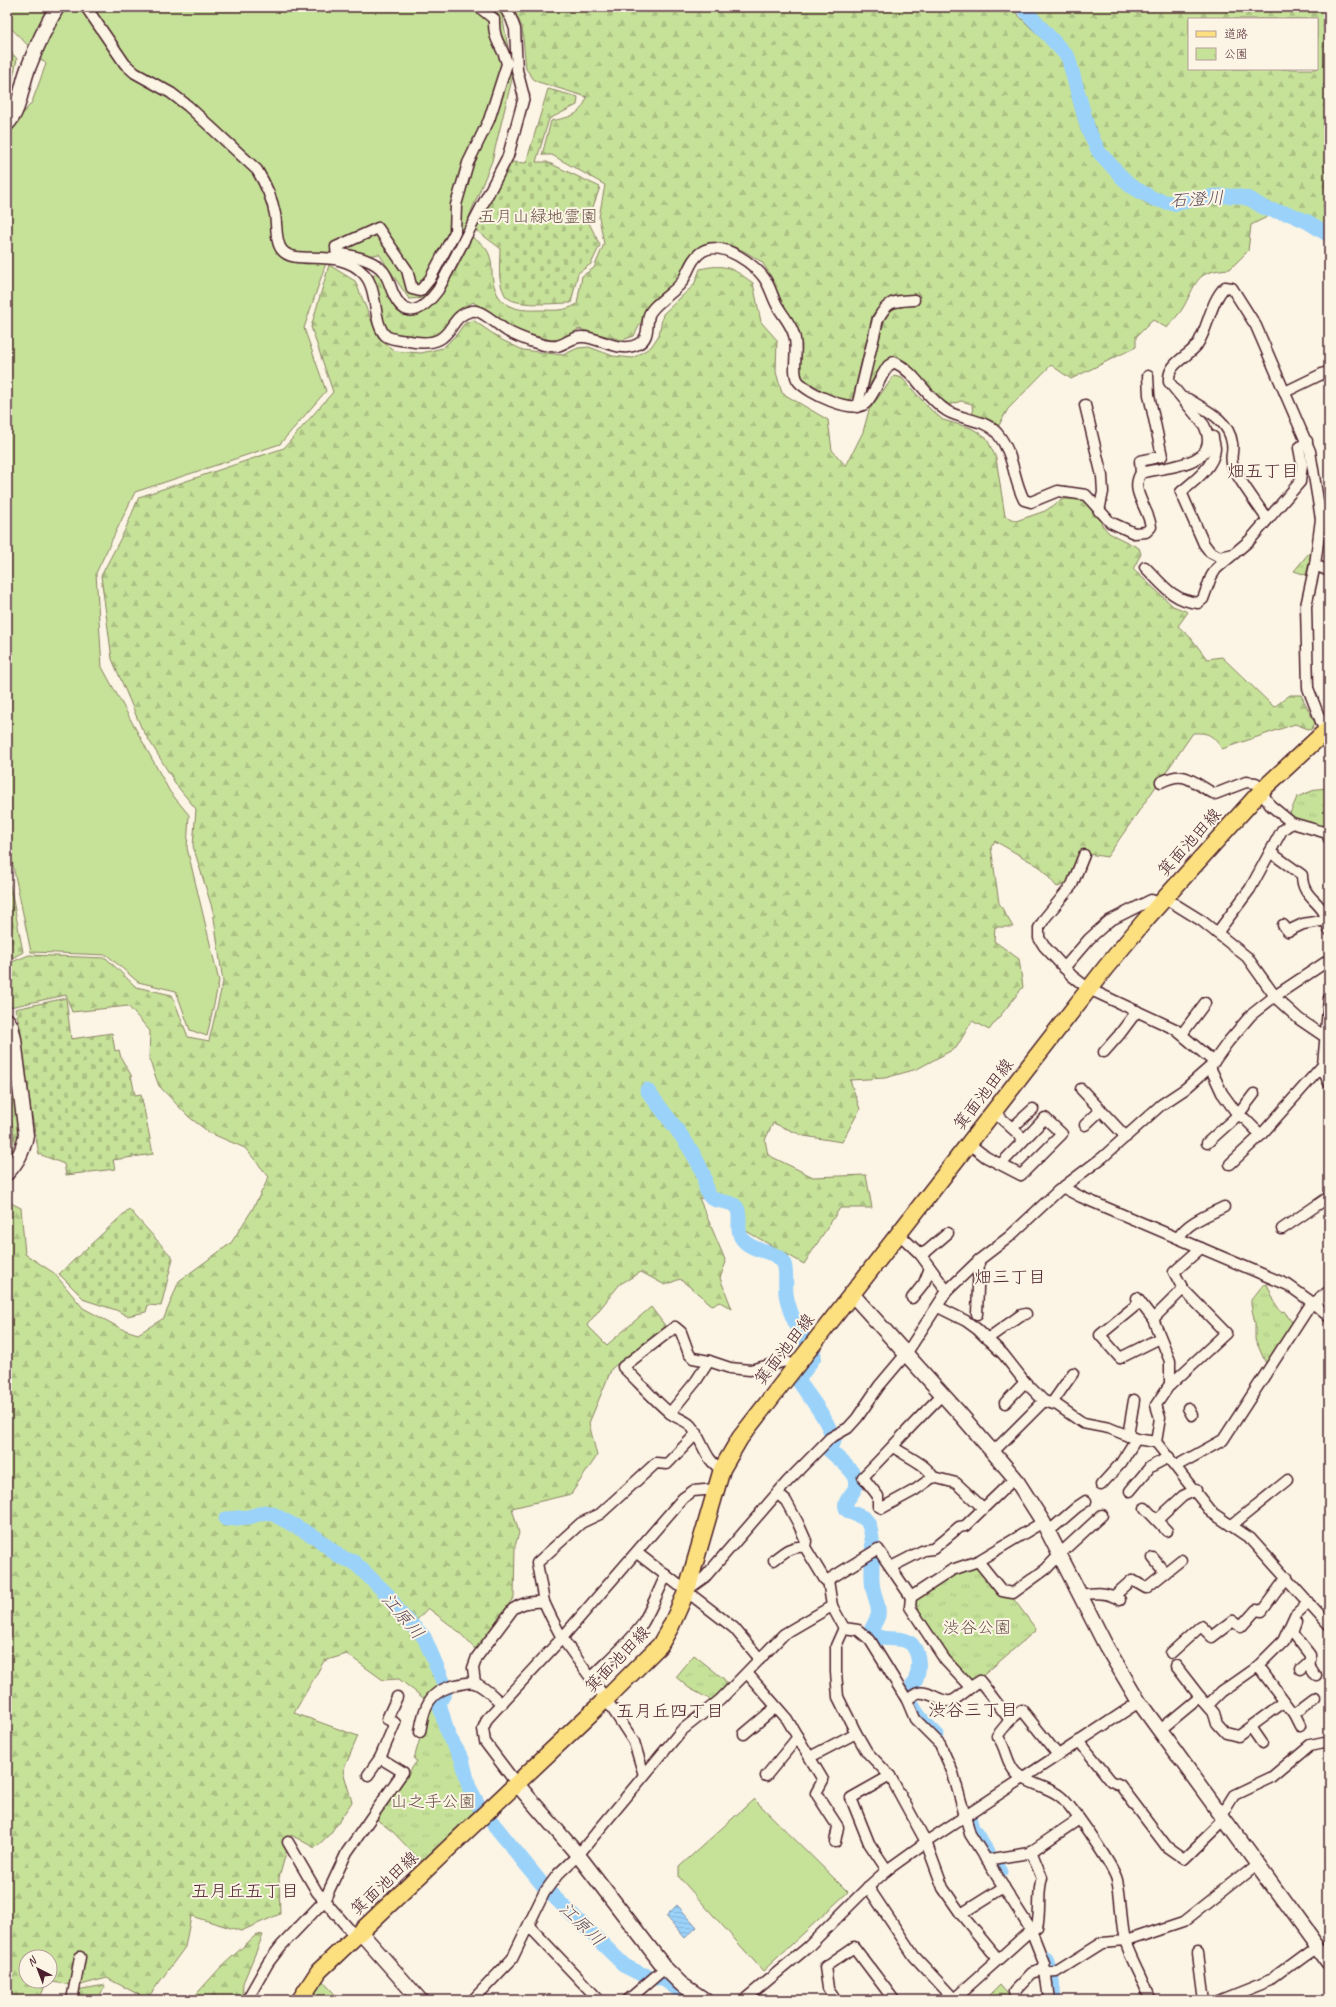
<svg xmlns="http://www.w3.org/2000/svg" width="1336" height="2007" viewBox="0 0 1336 2007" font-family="Caveat,'Klee One',sans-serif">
	<defs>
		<pattern id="forest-firs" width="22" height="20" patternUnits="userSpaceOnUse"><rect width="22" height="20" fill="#c6e299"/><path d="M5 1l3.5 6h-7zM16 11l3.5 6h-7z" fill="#acc184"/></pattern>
		<pattern id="cemetery-stones" width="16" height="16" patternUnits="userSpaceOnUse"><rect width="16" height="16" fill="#c6e299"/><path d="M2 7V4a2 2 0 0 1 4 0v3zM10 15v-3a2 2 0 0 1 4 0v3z" fill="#acc184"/></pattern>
		<pattern id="park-tufts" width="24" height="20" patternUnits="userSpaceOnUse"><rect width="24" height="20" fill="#c6e299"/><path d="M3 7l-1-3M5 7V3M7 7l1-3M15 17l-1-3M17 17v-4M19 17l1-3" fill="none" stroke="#acc184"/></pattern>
		<pattern id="water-rules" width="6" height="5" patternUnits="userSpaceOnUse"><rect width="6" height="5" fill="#9bd2fa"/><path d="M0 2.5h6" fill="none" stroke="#87b4d6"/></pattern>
	</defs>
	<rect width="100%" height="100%" fill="#fcf5e5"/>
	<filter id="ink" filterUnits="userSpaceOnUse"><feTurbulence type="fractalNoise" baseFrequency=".025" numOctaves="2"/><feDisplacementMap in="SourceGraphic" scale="8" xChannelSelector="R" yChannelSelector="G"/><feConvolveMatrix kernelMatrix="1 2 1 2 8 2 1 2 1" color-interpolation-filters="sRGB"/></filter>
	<g filter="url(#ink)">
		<!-- grass -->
		<g fill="#c6e299" stroke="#888062">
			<polygon points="7,7 500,7 501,9 513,75 492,161 453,256 426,298 409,299 379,254 326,263 304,328 326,391 280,444 135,492 96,573 102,667 170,792 189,815 187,848 219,981 207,1036 190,1030 176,991 138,982 107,955 31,952 11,856 7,847 7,134 32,102 46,64 7,24"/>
			<polygon points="754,1799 848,1892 763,1971 679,1877 679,1867"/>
		</g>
		<!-- forest -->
		<g fill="url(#forest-firs)" stroke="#888062" fill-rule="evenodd">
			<path d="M512 7H1010L1062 59 1081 130 1094 156 1125 189 1149 205 1173 208 1212 201 1247 203 1269 216 1251 225 1248 251 1230 269C1196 271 1198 280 1184 306 1180 314 1172 321 1167 328L1153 320 1136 337V347L1071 379 1051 365 1008 409 998 427 973 414 972 404 961 401 950 405 936 396 907 362 898 358 889 359 877 372 869 386 867 384 884 321 892 309 919 303V294L890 297 872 316 853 397 846 401 824 392 803 378 800 370 802 345 793 321 781 300 772 278 762 262 744 251 724 243 708 244 697 250 686 261 678 280 647 310 634 336 622 340 579 329 561 339 551 340 524 333 506 325 473 302 455 315 440 334 432 339 393 335C380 327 375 291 373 276L379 272 406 314C409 314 413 315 416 315 438 312 463 256 472 237 479 242 486 246 489 254 493 263 491 272 493 281 498 307 515 311 539 310 553 310 565 312 577 304L582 276 594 268 604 244 599 217 605 185 552 155H542L551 121C569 117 580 117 587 97L535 81 526 69 522 27Z"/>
			<path d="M1031 7H1329V230L1295 212 1265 201 1257 196 1237 191 1213 190 1172 198 1149 191 1134 181 1104 149 1088 109 1073 53ZM1189 19H1317V69H1189Z"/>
			<polygon points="7,47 17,59 12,83 7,87"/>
			<path d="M329 265 355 281 379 339 395 351 421 353 443 348 457 334 464 324 473 320 502 340 523 350 563 355 578 348 589 347 613 356 633 358 651 347 659 335 663 314 694 285 700 269C726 263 732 268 753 283L761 322 777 340 776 372 782 393 828 420 832 450 846 466 863 432 869 410 894 376 902 378 931 410 943 420 971 428 986 437 996 458 1005 516 1016 521 1045 511 1063 499H1081L1099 515 1102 525 1109 533 1139 548 1141 554 1133 569 1173 606 1188 612 1178 626 1191 638 1207 659 1222 657 1274 707 1290 695H1301L1315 723 1311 730 1295 724 1222 749C1213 736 1210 732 1193 733L1107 857 1082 853 1069 883 1057 887 1040 867 995 841 991 847 999 903 1013 927H995L994 941 1019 959 1023 987 989 1030 972 1021 956 1048 917 1069 885 1078 850 1080 860 1109 842 1142 804 1136 773 1123 765 1140 768 1155 813 1177 866 1175 872 1208H840L804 1264 746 1231 731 1204 699 1198 726 1262 720 1278 732 1309 720 1302 712 1305 680 1279 665 1285 641 1272 620 1284 587 1325 607 1345 651 1307 666 1327 612 1368 589 1423 597 1456 571 1494 512 1508 519 1533 515 1546 514 1597 476 1650 458 1631 428 1608 414 1623 447 1690 426 1700 399 1679 383 1680 347 1654 324 1661 294 1713 358 1736 343 1771 352 1802 330 1834 315 1848 291 1835 279 1878 280 1914 241 1931 191 1916 185 1947 147 1999 107 1978 77 1986 47 1981H50V1957H26V1981H47L39 2000H7V1201L21 1208 25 1254 54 1273 83 1308 122 1329 138 1334 164 1318 179 1281 231 1243 252 1210 269 1177 245 1148 210 1133 189 1117 159 1086 149 1059 150 1031 128 1006 72 1012 66 995 10 1007 7 1005V964L29 955 106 958 136 987 172 995 188 1037 209 1041 223 982 213 911 193 846 196 809 177 786 141 727 112 659 101 576 125 530 139 497 284 448 333 392 311 327Z"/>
			<polygon points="7,1032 21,1131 16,1153 9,1160 16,1146 12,1123 7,1110"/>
			<polygon points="257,1934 263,1935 243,1983 242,2000 191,2000 220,1968"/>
			<polygon points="105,1985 98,2000 76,2000 77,1990"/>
		</g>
		<!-- cemetery -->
		<g fill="url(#cemetery-stones)" stroke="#888062">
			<path d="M548 89 578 97 577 105 549 119 536 162H547L600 187 588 221 600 245 591 264 578 273 571 303C557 303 512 308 505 295 497 281 500 263 500 248L473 228 511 162 526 163Z"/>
			<polygon points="7,869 23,952 7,961"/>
			<polygon points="66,998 71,1039 112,1033 115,1051 119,1050 121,1058 131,1075 135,1095 141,1094 153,1154 113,1160 115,1169 66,1175 64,1164 39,1154 27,1089 19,1022 15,1009"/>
			<path d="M7 1117C14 1130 17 1148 7 1160Z"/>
			<polygon points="129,1209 173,1258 161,1306 148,1305 146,1312 127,1316 116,1310 85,1300 59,1274"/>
		</g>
		<!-- park -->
		<g fill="url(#park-tufts)" stroke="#888062">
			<polygon points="1309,553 1311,554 1306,575 1294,571"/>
			<polygon points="1329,788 1329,827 1325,830 1299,823 1289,816 1297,797 1317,789"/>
			<polygon points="1267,1284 1275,1303 1281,1312 1284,1311 1294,1325 1267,1366 1255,1339 1255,1323 1251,1305 1251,1300 1263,1285"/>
			<path d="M978 1566 1012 1597 1036 1629 1035 1631 979 1679H967C947 1657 932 1632 913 1608L915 1598C934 1586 955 1570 978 1566Z"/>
			<polygon points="694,1655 724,1679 728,1687 713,1701 689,1688 676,1677"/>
			<polygon points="442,1693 438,1700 438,1706 446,1736 461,1760 469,1789 479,1808 422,1862 393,1832 376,1819 417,1761 414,1759 429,1707"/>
			<polygon points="321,1979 340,2000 307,2000"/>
			<polygon points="1000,1985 1013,2000 985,2000"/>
		</g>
		<!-- water -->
		<polygon fill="url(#water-rules)" stroke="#7b8aa7" points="677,1905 697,1927 685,1938 666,1916"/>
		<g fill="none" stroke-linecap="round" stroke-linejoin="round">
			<!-- river -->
			<g stroke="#9bd2fa" stroke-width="15">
				<polyline points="1022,7 1068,57 1088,129 1099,152 1129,185 1154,199 1174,204 1214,196 1237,196 1250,199 1266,209 1290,214 1308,222 1329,235"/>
				<path d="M647 1090C666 1116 689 1142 702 1171 706 1178 704 1187 708 1194 713 1204 731 1199 737 1208 742 1216 736 1228 741 1237 751 1254 776 1248 784 1264 787 1271 785 1285 786 1294 790 1318 801 1334 814 1354V1357L798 1380C811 1400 827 1417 834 1441L828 1449C836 1457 848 1465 854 1475 864 1489 842 1498 846 1508 849 1515 864 1514 868 1523 877 1544 869 1568 873 1589 875 1598 880 1608 878 1616 876 1621 873 1626 871 1630 879 1646 903 1632 913 1646 920 1656 920 1670 915 1681 914 1684 910 1689 910 1692 909 1709 925 1723 936 1734"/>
				<polyline points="226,1519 249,1517 265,1512 273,1514 317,1538 340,1557 354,1562 389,1596 400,1613 424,1637 445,1686 445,1692 439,1703 448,1735 462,1759 469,1787 480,1808"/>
				<polyline points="968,1814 972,1828 1000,1872"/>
				<polyline points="491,1821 546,1889 625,1966 641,1974 665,1980 684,1994"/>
				<polyline points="1046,1958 1052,1980 1054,2000"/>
			</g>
			<defs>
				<g id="street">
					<path d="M86 7 125 64 135 73 171 93 188 106 257 170C265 183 272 198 275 214 277 224 275 242 282 250 295 267 339 246 364 274 379 290 372 323 386 336 392 340 402 340 409 341 458 350 444 316 472 311 481 309 499 326 507 331 518 337 545 348 557 346 566 344 573 336 583 337 598 337 621 354 638 344 650 338 646 326 649 315 653 304 674 293 682 282 689 271 691 258 703 251 722 240 757 265 766 281 771 289 773 299 778 307 784 317 791 324 794 335 799 348 791 372 798 381 807 393 854 415 866 403 875 393 880 377 888 366L894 362C916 372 926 398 947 411 962 420 985 419 997 433 1015 455 1012 477 1024 500L1031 502 1058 491 1086 495 1110 522 1134 533 1146 532 1151 527C1149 508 1129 491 1141 473 1164 466 1224 467 1204 425L1169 382C1167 363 1187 358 1197 345 1209 327 1210 302 1225 287L1232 288 1256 326 1310 451 1321 519 1315 565 1306 606 1308 688 1325 732"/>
					<path d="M479 7 494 19C493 43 503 45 507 64L489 120 468 163 456 205 455 232 430 279 420 291 412 289 407 270 378 228 336 247 337 258 343 254C356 257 370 259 380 268 388 275 389 284 393 293 406 323 424 309 438 290L508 156 524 97 517 70 515 29 511 18 504 7"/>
					<polyline points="1285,392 1324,373"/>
					<path d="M1183 398 1188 399C1206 410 1229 420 1232 443 1234 453 1229 456 1233 467 1242 485 1256 502 1267 519"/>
					<polyline points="1085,405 1102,476 1103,492 1099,511"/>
					<path d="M857 407 878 319C888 300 894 301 914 300"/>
					<path d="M1209 435 1213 437C1213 441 1215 445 1215 449 1214 467 1193 482 1181 492L1204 544 1210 552 1220 557 1234 554"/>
					<polyline points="1141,473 1140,461 1162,456 1149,395 1148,376"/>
					<polyline points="1315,565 1329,571"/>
					<path d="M1145 567C1162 584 1173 601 1198 603L1203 599 1211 577 1216 569 1250 540 1300 482 1302 464 1299 448 1307 441"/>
					<path d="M1161 782C1187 769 1192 783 1215 794L1246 782 1256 783 1270 805 1292 823"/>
					<path d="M1270 852 1302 875C1302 894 1314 898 1323 911 1326 916 1327 924 1329 930"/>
					<polyline points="1084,855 1072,885 1045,918 1039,928 1039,938 1044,946 1072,976 1089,989 1175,1029 1214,1062"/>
					<polyline points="1165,898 1202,921 1247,957 1277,999 1299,1019 1324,1036"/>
					<polyline points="1283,925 1288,931 1303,924 1326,920"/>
					<polyline points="1217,933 1250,889 1282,830 1292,823 1327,833 1329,839"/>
					<polyline points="1064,968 1089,939 1109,921 1151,900 1160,903"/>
					<polyline points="1329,998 1323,1065 1323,1070 1329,1083"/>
					<polyline points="1182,1034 1205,1003"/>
					<polyline points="1104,1052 1119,1035 1137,1011"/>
					<polyline points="1210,1067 1222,1093 1238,1115 1245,1119 1261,1135"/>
					<polyline points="1081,1089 1126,1137"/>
					<polyline points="993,1111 1024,1139"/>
					<polyline points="1085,1125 1101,1110"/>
					<polyline points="1012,1128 1033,1109"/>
					<polyline points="968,1143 986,1157 1021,1175 1062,1134 1045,1118 1001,1164"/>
					<polyline points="1207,1143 1238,1115 1254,1094"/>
					<polyline points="1230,1164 1261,1135 1323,1065"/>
					<polyline points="1064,1188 1081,1197 1288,1285 1313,1303 1329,1317"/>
					<polyline points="1282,1229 1329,1197"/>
					<polyline points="898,1233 920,1254 947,1291"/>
					<path d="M1178 1238C1188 1222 1208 1215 1224 1207"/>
					<polyline points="1201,1248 1174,1272 1183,1289 1226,1333 1168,1387 1156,1405 1160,1418 1156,1442 1211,1512 1251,1539 1329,1626"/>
					<polyline points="920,1254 927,1251 948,1233"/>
					<polyline points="912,1298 924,1283 930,1268"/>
					<polyline points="1137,1298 1153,1319"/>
					<polyline points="1140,1302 1100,1335 1120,1358 1160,1338"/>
					<polyline points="938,1307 966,1321 977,1329 1003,1354 1025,1382 1044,1401 1057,1405 1083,1423 1109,1428 1136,1439 1156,1442"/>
					<polyline points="977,1314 979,1260"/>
					<polyline points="987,1339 1021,1315 1026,1314"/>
					<polyline points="1170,1385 1170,1361 1153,1319 1183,1289"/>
					<polyline points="1005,1403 1025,1382"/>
					<polyline points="1052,1403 1073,1373"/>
					<polyline points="1188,1408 1192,1415"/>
					<polyline points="670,1413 696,1381 709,1361"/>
					<polyline points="1128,1436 1134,1400"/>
					<path d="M893 1447C906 1456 925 1463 933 1477L915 1490 882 1508 878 1506V1496L863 1477C890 1450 915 1421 942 1395"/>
					<polyline points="993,1452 1044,1401"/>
					<polyline points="1176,1466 1223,1440 1309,1307 1329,1291"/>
					<path d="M722 1469C704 1461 703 1439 690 1425 685 1420 676 1418 670 1413 653 1399 639 1382 623 1367L675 1327 681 1332 689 1354 693 1358 709 1361 730 1368 750 1370 786 1361 794 1367"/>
					<polyline points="933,1477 956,1483 983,1508"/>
					<polyline points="1101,1485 1121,1463 1136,1439"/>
					<polyline points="1130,1491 1150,1467 1169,1457"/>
					<polyline points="778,1494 786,1501 798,1523 806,1541 805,1547 825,1580 828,1580"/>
					<polyline points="1145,1508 1167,1531"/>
					<polyline points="1157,1520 1183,1496 1196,1490"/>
					<polyline points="1232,1525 1288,1480"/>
					<polyline points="1048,1532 1077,1507 1086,1501"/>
					<polyline points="637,1553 734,1628 760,1659"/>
					<polyline points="1153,1558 1165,1573"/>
					<path d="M774 1560C784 1552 792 1545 805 1547"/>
					<polyline points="978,1561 1002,1591 1013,1593 1046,1569 1064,1550 1102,1515"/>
					<polyline points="891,1567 924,1550 933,1549 959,1527 965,1526 1015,1478"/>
					<polyline points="687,1590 705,1577 787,1482 830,1438 848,1428 857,1418 879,1386 906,1354 947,1291 979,1260 1009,1237 1058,1191 1103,1157 1161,1105 1185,1089 1210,1067 1228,1042 1251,1015 1275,996 1329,960"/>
					<path d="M1079 1595C1094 1593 1107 1591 1120 1600"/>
					<polyline points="1114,1596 1132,1580 1146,1588 1181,1560"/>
					<polyline points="832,1606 844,1628 858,1630 870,1640 907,1700 915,1719 940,1744 953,1773 970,1834 1031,1930 1044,1963 1049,2000"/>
					<polyline points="1297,1622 1293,1633 1310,1655 1310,1661 1301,1669"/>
					<polyline points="844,1628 836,1646 836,1672 838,1697 856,1733 867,1752 890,1776 926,1842 943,1888 961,1914 998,1959"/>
					<polyline points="1171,1653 1201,1626 1212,1637 1233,1621 1241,1627 1256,1610 1262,1611 1287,1577"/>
					<polyline points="1308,1663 1316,1675"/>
					<polyline points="1176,1666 1200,1697"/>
					<polyline points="1258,1666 1294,1714 1300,1726"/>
					<polyline points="747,1673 787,1719 823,1780 816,1793 838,1827 835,1842"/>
					<path d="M591 1678C608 1661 627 1645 641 1626 651 1610 658 1592 666 1575"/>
					<path d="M475 1683 473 1668 477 1657 513 1609C523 1602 533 1601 544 1602"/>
					<polyline points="970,1687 945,1660 910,1607 911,1597 952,1570 978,1561 1043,1522"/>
					<path d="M907 1700C910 1698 914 1694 918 1693 929 1690 940 1703 951 1701 957 1700 972 1685 980 1681L1010 1720 1022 1710 1058 1755"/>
					<polyline points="1208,1705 1221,1692 1258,1666 1283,1641 1295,1615 1309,1602"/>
					<polyline points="1294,1714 1314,1699"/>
					<path d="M1010 1720 997 1736C1007 1747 1005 1762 1016 1773 1029 1785 1049 1786 1061 1797 1072 1806 1114 1867 1117 1880 1122 1901 1120 1924 1126 1944 1133 1964 1144 1980 1150 2000"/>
					<polyline points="1251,1727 1262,1743"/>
					<polyline points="1159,1731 1200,1697 1214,1713 1217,1723 1226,1733 1238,1736 1284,1702"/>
					<path d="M420 1732C424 1706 429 1691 456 1685 462 1684 469 1681 475 1683 485 1687 494 1697 502 1704"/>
					<polyline points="744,1734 776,1707"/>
					<polyline points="1079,1741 1111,1781 1120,1785 1167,1847 1184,1859 1224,1820"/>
					<polyline points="810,1757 856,1733"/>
					<polyline points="368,1775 380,1758"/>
					<polyline points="644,1775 634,1742 606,1699 562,1638 551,1617 544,1602 537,1563 581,1523 600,1514 656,1463 667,1464 697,1433"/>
					<polyline points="766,1776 798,1737"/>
					<polyline points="516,1783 485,1742 483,1729 487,1719 562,1638 683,1498 693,1491 716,1489"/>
					<polyline points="1221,1816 1234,1795 1272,1777 1310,1745 1329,1741"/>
					<polyline points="288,1842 317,1892 355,1936"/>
					<polyline points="986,1860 1029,1853 1079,1819"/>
					<polyline points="887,1870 869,1843 851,1798 890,1776"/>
					<path d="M868 1887 914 1956 954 1999 1031 1930 1037 1927C1041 1910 1037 1892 1042 1878L1031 1851"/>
					<polyline points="961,1914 1004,1887"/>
					<polyline points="529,1926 599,2000"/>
					<polyline points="1198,1953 1204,2000"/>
					<polyline points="1045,1973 1056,1972 1102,1943 1126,1941 1183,1922 1256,1864"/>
					<polyline points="72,2000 80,1957"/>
					<polyline points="247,2000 268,1963 281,1946 324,1901 347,1852 403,1772 380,1758 395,1723 387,1719 397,1697"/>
					<polyline points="473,2000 512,1959 544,1893 558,1874 578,1855 681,1731 720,1700 784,1634 832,1606 828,1580 878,1549 911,1597"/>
					<polyline points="628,2000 665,1968"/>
					<polyline points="744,2000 808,1947 868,1887 887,1870 926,1842 1139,1702"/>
					<polyline points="836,2000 828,1988 825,1967 854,1947 894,2000"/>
					<polyline points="1016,2000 1014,1992 1032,1973 1045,1969"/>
					<polyline points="1219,2000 1274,1978 1316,1947"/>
				</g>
				<g id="secondary">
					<path d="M7 124C21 109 21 84 29 66 37 45 46 26 57 7"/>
					<path d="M7 1020 11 1026 14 1039 26 1135C23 1151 18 1161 7 1173"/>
					<polyline points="851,1293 961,1415 1015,1478 1043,1522 1106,1646 1139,1702 1329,1963"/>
					<polyline points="516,1783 578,1855 665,1968 681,1984 705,2000"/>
					<polyline points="360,1932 420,2000"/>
				</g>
				<polyline id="primary" points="300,2000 319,1971 606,1699 660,1645 671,1626 687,1590 722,1469 740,1438 1106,967 1147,918 1262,790 1329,728"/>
			</defs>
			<!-- street casing -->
			<use href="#street" stroke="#4a1f2b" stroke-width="13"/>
			<!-- secondary casing -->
			<use href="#secondary" stroke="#4a1f2b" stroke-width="17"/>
			<!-- primary casing -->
			<use href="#primary" stroke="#4a1f2b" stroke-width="19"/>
			<!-- street -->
			<use href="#street" stroke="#fcf5e5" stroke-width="10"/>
			<!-- secondary -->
			<use href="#secondary" stroke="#fcf5e5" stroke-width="14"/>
			<!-- primary -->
			<use href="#primary" stroke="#fce080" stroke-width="16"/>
		</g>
	</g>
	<g text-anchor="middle" stroke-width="4" stroke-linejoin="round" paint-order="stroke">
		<!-- park labels -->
		<g font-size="17" fill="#695046" stroke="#fcf5e5">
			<text x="538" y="222">五月山緑地霊園</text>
			<text x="977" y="1633">渋谷公園</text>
			<text x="433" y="1807">山之手公園</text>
		</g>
		<!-- street labels -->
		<g font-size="17" fill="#4a1f2b" stroke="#fcf5e5">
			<text transform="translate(1189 842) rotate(-48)" y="6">箕面池田線</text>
			<text transform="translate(983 1094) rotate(-52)" y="6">箕面池田線</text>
			<text transform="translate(784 1349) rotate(-52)" y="6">箕面池田線</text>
			<text transform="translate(617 1659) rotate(-46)" y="6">箕面池田線</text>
			<text transform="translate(384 1883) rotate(-43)" y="6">箕面池田線</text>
		</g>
		<!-- water labels -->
		<g font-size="18" font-style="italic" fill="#5e4c5f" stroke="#fcf5e5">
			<text transform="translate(1197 199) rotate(-3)" y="6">石澄川</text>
			<text transform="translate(403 1616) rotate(50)" y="6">江原川</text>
			<text transform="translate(582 1924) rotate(44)" y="6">江原川</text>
		</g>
		<!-- neighbourhood labels -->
		<g font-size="18" fill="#4a1f2b" stroke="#fcf5e5">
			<text x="1263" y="477">畑五丁目</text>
			<text x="1010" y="1283">畑三丁目</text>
			<text x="973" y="1716">渋谷三丁目</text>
			<text x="670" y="1717">五月丘四丁目</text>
			<text x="245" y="1897">五月丘五丁目</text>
		</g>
	</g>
	<!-- margin -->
	<rect width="1336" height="2007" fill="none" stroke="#fcf5e5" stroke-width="24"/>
	<rect x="12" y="12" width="1312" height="1983" fill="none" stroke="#4a1f2b" stroke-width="1.5" filter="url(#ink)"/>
	<!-- legend -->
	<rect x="1188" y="18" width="130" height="52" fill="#fcf5e5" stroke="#b59f9b"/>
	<rect x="1196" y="31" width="20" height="6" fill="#fce080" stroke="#b59f9b"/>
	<text x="1224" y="38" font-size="12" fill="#4a1f2b">道路</text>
	<rect x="1196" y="48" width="20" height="12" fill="url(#park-tufts)" stroke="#b59f9b"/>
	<text x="1224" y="58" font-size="12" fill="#4a1f2b">公園</text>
	<!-- north arrow -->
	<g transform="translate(38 1969) rotate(318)"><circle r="19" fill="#fcf5e5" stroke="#b59f9b"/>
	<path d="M0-3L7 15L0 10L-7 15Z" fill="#4a1f2b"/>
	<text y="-6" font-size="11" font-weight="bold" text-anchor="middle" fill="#4a1f2b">N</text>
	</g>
</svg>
